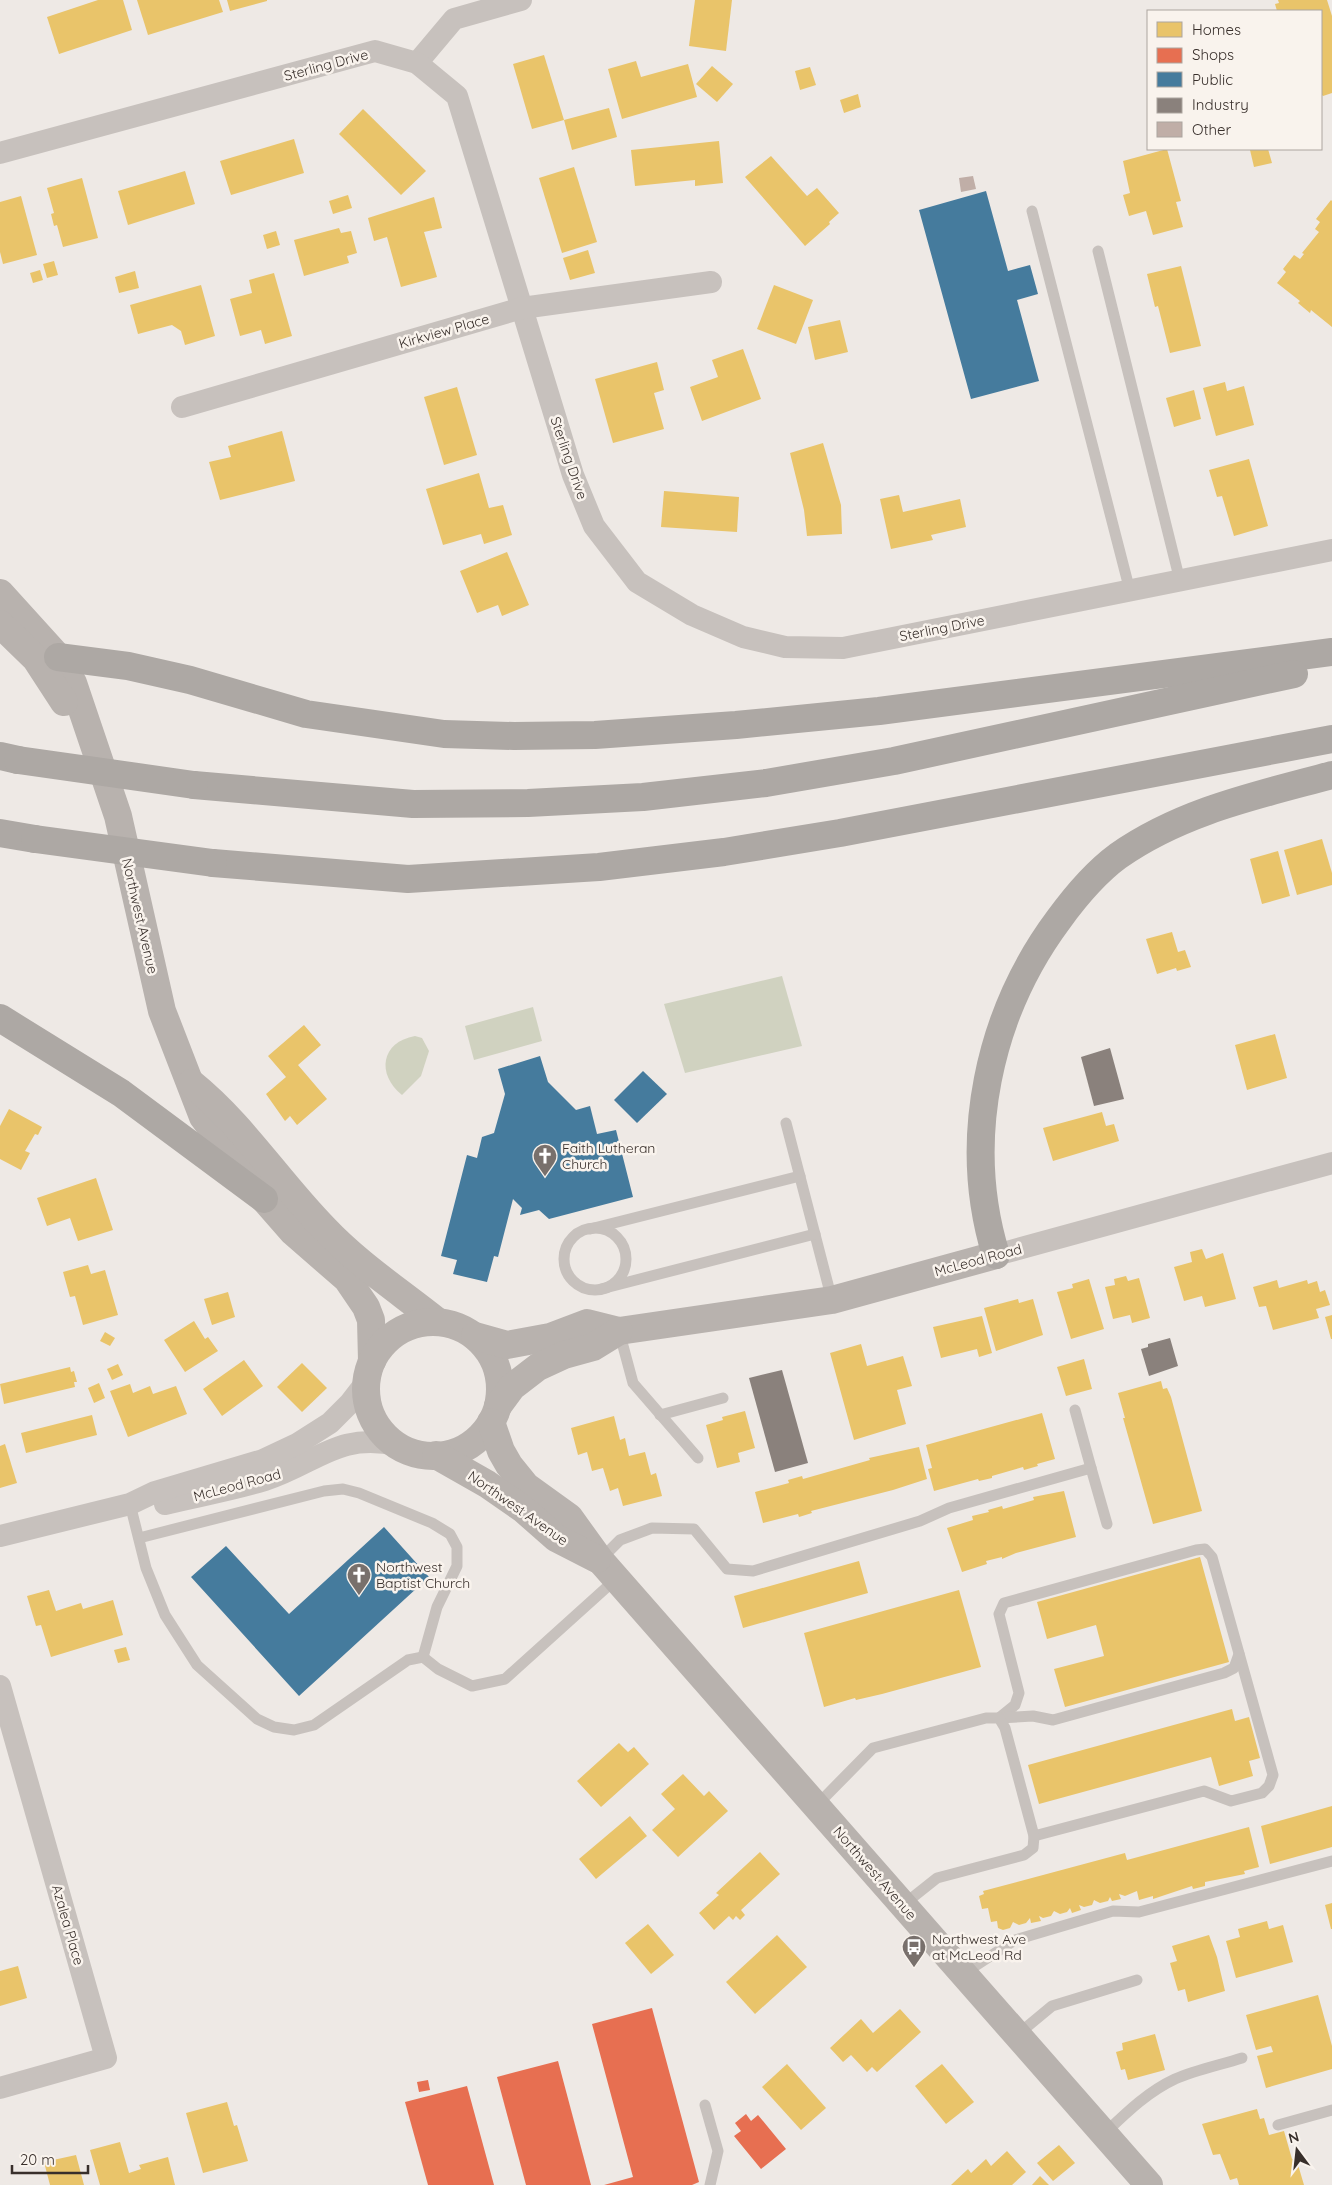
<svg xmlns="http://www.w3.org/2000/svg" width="1332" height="2185" viewBox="0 0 1332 2185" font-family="Quicksand,sans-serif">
	<rect width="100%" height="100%" fill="#eee9e5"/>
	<!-- green -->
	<g fill="#d0d2c0">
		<polygon points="782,976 802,1046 685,1073 664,1004"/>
		<polygon points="533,1007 542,1041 474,1060 465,1026"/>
		<path d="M415 1036 422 1038 429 1051 421 1076 402 1095C376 1074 381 1042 415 1036Z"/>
	</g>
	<!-- homes -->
	<g fill="#e9c46a">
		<polygon points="98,0 123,0 132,30 59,54 47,17"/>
		<polygon points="137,0 219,0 223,12 148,35"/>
		<polygon points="227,0 267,0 267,1 230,11"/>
		<polygon points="695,0 732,0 726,51 689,46"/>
		<polygon points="1278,0 1327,0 1332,16 1332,93 1323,96 1321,94 1321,11 1277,11 1275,4 1279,3"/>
		<polygon points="544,55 564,120 532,129 513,64"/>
		<polygon points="636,61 641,77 688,64 697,97 622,119 608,69"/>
		<polygon points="712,66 733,84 717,102 696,84"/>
		<polygon points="810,67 816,85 800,90 795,71"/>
		<polygon points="858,94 861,107 844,113 840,100"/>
		<polygon points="609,108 617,137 572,150 564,120"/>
		<polygon points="363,109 426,171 401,195 339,134"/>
		<polygon points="294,139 304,173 231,195 220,161"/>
		<polygon points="719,141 723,183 695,186 695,180 635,186 631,150"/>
		<polygon points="1167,149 1181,201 1176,202 1183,227 1153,235 1146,211 1129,216 1123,195 1130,193 1123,161"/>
		<polygon points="1256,149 1268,149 1272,163 1254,167 1250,150"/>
		<polygon points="771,156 807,196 817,188 839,213 829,222 830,224 805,246 745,177"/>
		<polygon points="574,167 597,242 562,253 539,178"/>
		<polygon points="185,171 195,204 128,225 118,191"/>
		<polygon points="82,178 98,238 63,247 57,225 54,226 51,214 54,213 47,188"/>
		<polygon points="348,195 352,208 333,214 329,201"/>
		<polygon points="21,196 37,255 3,264 0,252 0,202"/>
		<polygon points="434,197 442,228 424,232 437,277 401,287 387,237 374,241 368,218"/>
		<polygon points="1331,200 1332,201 1332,327 1311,310 1310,313 1298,303 1300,301 1277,283 1286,272 1283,269 1294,255 1300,259 1304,254 1302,253 1319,232 1315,229 1320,222 1316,219"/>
		<polygon points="339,228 341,233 351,231 357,253 347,256 349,263 304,276 294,240"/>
		<polygon points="276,231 280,245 267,249 263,235"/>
		<polygon points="588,250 595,273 570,280 563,258"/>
		<polygon points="54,261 58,275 47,278 43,264"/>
		<polygon points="1181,266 1201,346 1170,353 1158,306 1155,307 1147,274"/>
		<polygon points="40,270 43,280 33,283 30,273"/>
		<polygon points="135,271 139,288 119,293 115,277"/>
		<polygon points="274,273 292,336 265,344 261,330 240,336 230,299 252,293 249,280"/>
		<polygon points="201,285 215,336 185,345 181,331 172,325 138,334 130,305"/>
		<polygon points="774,285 813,300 796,344 757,329"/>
		<polygon points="840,320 848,352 815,360 808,327"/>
		<polygon points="743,349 761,399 702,421 690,387 718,377 712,360"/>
		<polygon points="657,362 664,390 654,393 664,429 613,443 595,379"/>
		<polygon points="1225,382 1227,391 1244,386 1254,425 1216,436 1203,388"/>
		<polygon points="457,387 477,455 444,465 424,397"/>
		<polygon points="1194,390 1201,419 1174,427 1166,398"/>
		<polygon points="282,431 295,481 220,500 209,462 231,457 228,446"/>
		<polygon points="823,443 841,505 842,534 807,536 804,510 790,453"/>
		<polygon points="1249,459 1268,526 1234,536 1222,496 1217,497 1209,470"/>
		<polygon points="479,473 489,508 503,505 512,535 484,544 481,534 443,545 426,489"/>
		<polygon points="664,491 739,497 737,532 661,527"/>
		<polygon points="899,495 903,512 960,499 966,527 931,535 933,540 891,549 880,499"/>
		<polygon points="507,552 529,605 502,616 498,605 477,613 460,571"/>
		<polygon points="1322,839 1332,873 1332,885 1297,895 1284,850"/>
		<polygon points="1278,851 1290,896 1262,904 1250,859"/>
		<polygon points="1172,932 1178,952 1185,950 1191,967 1177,971 1176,968 1157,974 1146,939"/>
		<polygon points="304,1025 321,1045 298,1065 327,1099 297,1125 290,1116 285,1121 266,1094 286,1077 268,1056"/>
		<polygon points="1275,1034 1287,1078 1247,1090 1235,1045"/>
		<polygon points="9,1109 42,1127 38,1135 35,1134 25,1151 30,1153 21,1170 0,1159 0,1126"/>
		<polygon points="1102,1112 1106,1126 1114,1124 1119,1141 1053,1161 1043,1128"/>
		<polygon points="96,1178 113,1230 78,1241 70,1218 47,1226 37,1198"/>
		<polygon points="1202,1249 1206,1259 1223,1253 1236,1299 1205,1307 1202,1296 1184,1301 1174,1267 1192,1262 1190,1252"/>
		<polygon points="88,1265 91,1274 105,1270 118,1315 83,1325 75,1296 70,1297 63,1272"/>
		<polygon points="1126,1276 1128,1281 1139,1278 1150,1318 1132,1323 1130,1315 1113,1319 1105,1287 1115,1285 1114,1279"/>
		<polygon points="1089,1279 1104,1329 1071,1339 1057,1292 1073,1288 1072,1284"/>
		<polygon points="1277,1280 1279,1288 1307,1280 1308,1284 1317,1281 1320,1292 1325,1290 1330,1305 1316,1309 1319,1318 1273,1330 1266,1306 1259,1307 1253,1287"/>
		<polygon points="228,1292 235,1317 212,1325 204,1299"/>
		<polygon points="1018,1299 1019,1303 1033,1299 1043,1335 996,1351 984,1308"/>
		<polygon points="1332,1315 1332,1339 1331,1339 1325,1317"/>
		<polygon points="982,1316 992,1353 979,1357 977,1349 941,1358 933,1327"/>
		<polygon points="194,1321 205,1339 208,1337 218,1351 185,1372 164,1340"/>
		<polygon points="105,1332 115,1338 110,1346 100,1341"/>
		<polygon points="861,1344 867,1366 903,1356 912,1386 897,1390 906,1424 854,1440 830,1353"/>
		<polygon points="1084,1359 1092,1389 1066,1396 1057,1367"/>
		<polygon points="244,1360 263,1386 222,1416 203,1389"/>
		<polygon points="302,1363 327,1388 302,1412 277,1387"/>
		<polygon points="118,1364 123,1375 112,1380 107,1369"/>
		<polygon points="70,1367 71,1372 74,1371 77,1382 74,1382 75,1387 4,1404 0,1384"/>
		<polygon points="1161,1381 1163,1389 1167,1388 1171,1397 1202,1511 1153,1524 1123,1418 1125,1418 1118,1393"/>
		<polygon points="99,1383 105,1398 94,1403 88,1388"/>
		<polygon points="130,1384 133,1393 150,1386 153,1394 176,1386 187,1414 128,1437 110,1391"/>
		<polygon points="745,1411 755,1448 738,1453 740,1462 717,1468 706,1425 723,1420 722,1417"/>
		<polygon points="1042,1413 1055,1459 1037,1464 1038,1466 1024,1470 1023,1467 992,1476 992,1478 979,1481 978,1479 934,1491 928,1469 932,1468 926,1445"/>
		<polygon points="92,1415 97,1435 26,1453 21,1433"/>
		<polygon points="614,1416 620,1440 625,1438 629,1456 645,1452 651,1475 656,1473 662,1496 623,1506 618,1488 610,1491 603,1468 592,1471 587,1452 578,1455 571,1428"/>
		<polygon points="5,1444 17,1483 0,1488 0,1446"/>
		<polygon points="919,1447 927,1479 893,1490 811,1511 812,1513 799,1517 798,1514 763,1523 755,1492 789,1483 788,1480 802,1476 803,1479 870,1460 869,1458"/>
		<polygon points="1064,1491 1076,1537 1016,1553 1002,1559 1002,1557 986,1561 987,1564 962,1572 947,1528 973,1520 972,1516 989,1512 988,1510 1002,1506 1003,1509 1034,1500 1033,1497"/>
		<polygon points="1200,1557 1229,1662 1065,1707 1054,1669 1104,1656 1096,1625 1047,1639 1037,1602"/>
		<polygon points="859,1561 868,1593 743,1628 734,1596"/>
		<polygon points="49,1590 56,1611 81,1603 83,1609 113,1600 123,1635 51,1657 41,1625 36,1626 27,1596"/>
		<polygon points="959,1590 981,1667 882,1694 856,1700 855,1698 824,1707 804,1633"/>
		<polygon points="126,1647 130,1660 118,1663 114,1650"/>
		<polygon points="1232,1709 1235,1721 1249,1717 1260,1758 1249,1761 1253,1776 1219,1786 1211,1757 1039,1804 1028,1765"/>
		<polygon points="619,1743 628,1752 634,1747 649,1764 601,1807 577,1781"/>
		<polygon points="683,1774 704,1796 709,1791 728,1811 678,1857 652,1830 675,1809 661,1794"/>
		<polygon points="1332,1806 1332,1847 1270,1864 1261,1826"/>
		<polygon points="630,1816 647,1836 596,1879 579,1859"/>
		<polygon points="1249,1827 1259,1867 1244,1871 1245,1874 1205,1882 1205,1886 1193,1889 1192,1886 1153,1899 1153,1896 1139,1900 1137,1891 1125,1896 1119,1894 1121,1899 1112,1901 1110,1897 1108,1901 1100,1903 1094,1900 1092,1905 1084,1907 1079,1905 1081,1910 1072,1913 1070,1908 1067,1912 1060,1914 1054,1911 1051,1916 1043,1918 1039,1916 1041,1921 1031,1923 1030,1918 1026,1923 1019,1925 1013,1922 1010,1928 1003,1930 998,1928 997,1921 991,1922 988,1908 982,1909 979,1896 984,1894 983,1891 1125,1853 1127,1860"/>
		<polygon points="760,1852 780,1874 741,1910 745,1915 740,1920 736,1916 733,1920 729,1916 714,1930 699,1913 719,1895 716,1893"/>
		<polygon points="1332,1903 1332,1929 1331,1929 1325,1905"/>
		<polygon points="1267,1921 1269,1929 1283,1925 1293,1962 1236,1978 1226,1941 1240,1937 1238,1929"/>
		<polygon points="648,1924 674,1955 651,1974 625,1943"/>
		<polygon points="777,1935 807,1967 755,2014 726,1982"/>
		<polygon points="1209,1935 1217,1957 1225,1991 1188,2002 1185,1989 1178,1991 1170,1963 1177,1961 1172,1946"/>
		<polygon points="18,1966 27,1998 0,2006 0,1971"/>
		<polygon points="1318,1995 1332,2046 1332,2069 1266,2088 1257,2056 1273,2052 1271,2046 1256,2050 1246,2015"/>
		<polygon points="900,2009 921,2032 877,2072 872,2067 867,2072 851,2055 843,2062 830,2048 861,2019 873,2033"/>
		<polygon points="1155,2034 1165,2070 1128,2080 1125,2069 1121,2070 1116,2052 1123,2050 1122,2043"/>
		<polygon points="787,2064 826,2108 801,2130 762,2087"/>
		<polygon points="942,2064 974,2102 946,2124 915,2086"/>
		<polygon points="227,2102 234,2126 237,2125 248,2161 203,2173 186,2113"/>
		<polygon points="1257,2109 1260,2119 1264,2118 1269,2135 1284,2131 1292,2159 1296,2158 1304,2185 1239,2185 1237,2178 1230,2180 1220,2154 1213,2155 1202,2124"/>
		<polygon points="120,2142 129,2173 141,2169 139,2165 168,2157 175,2185 100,2185 90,2150"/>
		<polygon points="1059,2145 1075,2163 1053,2181 1037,2163"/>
		<polygon points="1007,2151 1026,2172 1012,2185 951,2185 968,2169 971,2173 986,2159 991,2166"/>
		<polygon points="76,2155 84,2185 50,2185 44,2162"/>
		<polygon points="1040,2176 1049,2185 1032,2185"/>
	</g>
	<!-- shops -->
	<g fill="#e76f51">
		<polygon points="652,2008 699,2182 692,2185 604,2185 633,2177 592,2024"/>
		<polygon points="558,2061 591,2185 526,2185 497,2077"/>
		<polygon points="428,2080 430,2090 419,2092 417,2082"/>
		<polygon points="467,2086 494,2185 428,2185 405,2102"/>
		<polygon points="746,2114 751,2121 758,2115 786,2149 761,2169 734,2136 741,2131 735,2123"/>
	</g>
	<!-- public -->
	<g fill="#457b9d">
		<polygon points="986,191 1008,271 1030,265 1038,294 1017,300 1039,381 971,399 919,210"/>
		<polygon points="540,1056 548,1082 576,1110 590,1106 597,1134 616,1130 633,1197 549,1219 539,1210 520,1215 522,1208 513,1199 498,1257 494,1256 487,1282 453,1274 457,1260 441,1256 467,1155 477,1158 482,1137 494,1133 505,1094 498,1069"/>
		<polygon points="643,1071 667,1094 637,1123 614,1100"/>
		<polygon points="384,1527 429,1577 299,1696 191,1577 226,1546 289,1614"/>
	</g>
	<!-- industry -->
	<g fill="#8a817c">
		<polygon points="1110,1048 1124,1099 1094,1106 1081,1057"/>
		<polygon points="1170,1338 1178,1366 1149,1376 1141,1349 1148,1347 1148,1344"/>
		<polygon points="782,1370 808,1463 775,1472 749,1378"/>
	</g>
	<!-- building -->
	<polygon fill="#c0aea7" points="973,176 976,189 961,192 959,178"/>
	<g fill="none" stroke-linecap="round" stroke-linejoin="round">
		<!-- lane -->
		<g stroke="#c7c1bd" stroke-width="11">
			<polyline points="1032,211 1130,591"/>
			<polyline points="1098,251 1180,581"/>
			<polyline points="786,1123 832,1300"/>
			<circle cx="595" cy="1259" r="31"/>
			<polyline points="590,1229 800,1176"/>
			<polyline points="601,1289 815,1234"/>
			<polyline points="619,1331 633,1383 698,1458"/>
			<polyline points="660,1415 723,1398"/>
			<polyline points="1091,1468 1107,1524"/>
			<polyline points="130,1504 146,1568 165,1615 197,1665 257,1719 274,1727 294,1730 314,1725 408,1660 423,1657 438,1669 472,1686 505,1679 617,1578"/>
			<polyline points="139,1538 324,1491 343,1489 359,1493 432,1523 450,1534 457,1547 457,1566 437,1607 423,1657"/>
			<polyline points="600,1560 620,1540 652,1528 694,1529 727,1569 753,1571 920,1521 949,1508 1091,1468 1075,1410"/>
			<polyline points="999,1718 1015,1705 1019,1693 999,1614 1004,1603 1196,1550 1205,1549 1212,1557 1273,1775 1269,1786 1262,1793 1231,1801 1204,1791 1034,1836"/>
			<polyline points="999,1718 1033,1716 1053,1720 1224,1673 1234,1668 1239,1654"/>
			<polyline points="816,1806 873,1748 986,1718 999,1718 1005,1728 1034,1836 1033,1848 1024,1855 937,1878 903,1905"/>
			<polyline points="963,1974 1015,1940 1113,1911 1139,1912 1332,1861"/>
			<polyline points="1017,2035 1052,2006 1137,1980"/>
			<polyline points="705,2105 718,2151 710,2185"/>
			<polyline points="1278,2125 1332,2110"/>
			<path d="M1104 2134C1125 2114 1147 2092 1175 2079 1196 2070 1220 2065 1242 2058"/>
		</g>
		<!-- street -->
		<g stroke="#c7c1bd" stroke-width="22">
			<polyline points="417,63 454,19 521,0"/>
			<polyline points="0,153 375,51 417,63 457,96 573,475 594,526 637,582 692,615 743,637 785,647 843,648 1332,550"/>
			<polyline points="182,407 522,308 711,282"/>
			<polyline points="996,1255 1332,1163"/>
			<path d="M165 1504C198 1496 233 1490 265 1480 317 1463 338 1432 397 1445"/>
			<polyline points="0,1536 130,1504 155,1492 263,1460 297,1444 330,1423 350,1403 367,1381"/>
			<polyline points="0,1686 106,2058 0,2088"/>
		</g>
		<!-- secondary -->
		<g stroke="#b8b2ae" stroke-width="28">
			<polyline points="0,593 58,657 73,683 118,816 162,1011 203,1117 264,1199 293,1232 347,1279 366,1307 371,1320 372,1361"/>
			<polyline points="0,624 36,659 64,702"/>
			<path d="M191 1083C243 1125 278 1181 324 1228 358 1264 399 1291 438 1322"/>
			<circle cx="433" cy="1389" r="67"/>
			<polyline points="475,1336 507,1345 550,1337 587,1323 619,1331 832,1300 996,1255"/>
			<polyline points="498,1406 512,1387 538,1367 564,1355 593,1347 619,1331"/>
			<polyline points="491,1422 501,1451 509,1465 526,1486 569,1517 600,1560 1149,2185"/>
			<polyline points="436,1455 487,1484 523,1509 556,1538 597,1559"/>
		</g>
		<!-- highway -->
		<g stroke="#ada8a4" stroke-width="28">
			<polyline points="58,657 128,666 190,680 306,714 444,734 514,736 595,735 736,725 879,711 1332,652"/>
			<polyline points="0,756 18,760"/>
			<polyline points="194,785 413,804 528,803 643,797 766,783 894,761 1294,674"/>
			<polyline points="0,833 35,839"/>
			<polyline points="213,863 408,879 599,867 724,852 840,833 1332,739"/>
			<polyline points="0,1018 121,1093 264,1199"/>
			<path d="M996 1255C961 1141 988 1014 1059 919 1075 897 1095 873 1118 856 1182 811 1258 795 1332 775"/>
		</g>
		<!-- highway-bridge -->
		<g stroke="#ada8a4" stroke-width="28">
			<polyline points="18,760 194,785"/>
			<polyline points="35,839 213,863"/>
		</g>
	</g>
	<!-- icons -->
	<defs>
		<symbol id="church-pin" viewBox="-11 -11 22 30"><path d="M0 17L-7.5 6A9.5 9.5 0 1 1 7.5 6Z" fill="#78706c" stroke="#f9f3ed"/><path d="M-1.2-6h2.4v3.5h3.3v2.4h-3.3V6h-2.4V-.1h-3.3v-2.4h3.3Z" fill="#fff"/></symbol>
		<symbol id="bus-pin" viewBox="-11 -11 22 30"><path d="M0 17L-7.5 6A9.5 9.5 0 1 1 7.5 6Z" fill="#78706c" stroke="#f9f3ed"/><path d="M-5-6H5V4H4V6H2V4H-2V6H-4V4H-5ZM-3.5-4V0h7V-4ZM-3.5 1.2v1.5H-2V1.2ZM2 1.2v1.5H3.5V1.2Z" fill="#fff"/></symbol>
	</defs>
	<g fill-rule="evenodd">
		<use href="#church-pin" x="531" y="1142" width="28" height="38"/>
		<use href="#church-pin" x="345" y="1561" width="28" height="38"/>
		<use href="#bus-pin" x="900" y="1933" width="28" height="38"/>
	</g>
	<g text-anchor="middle" stroke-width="5" stroke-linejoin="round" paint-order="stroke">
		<!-- street labels -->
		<g font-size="14" fill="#382f2b" stroke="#f9f3ed">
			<text transform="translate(326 65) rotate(-15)" y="5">Sterling Drive</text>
			<text transform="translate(444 331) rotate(-16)" y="5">Kirkview Place</text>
			<text transform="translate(569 458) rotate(71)" y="5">Sterling Drive</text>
			<text transform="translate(942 628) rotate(-11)" y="5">Sterling Drive</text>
			<text transform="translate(140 916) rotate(77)" y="5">Northwest Avenue</text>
			<text transform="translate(978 1260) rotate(-15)" y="5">McLeod Road</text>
			<text transform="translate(237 1485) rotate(-15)" y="5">McLeod Road</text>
			<text transform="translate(518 1508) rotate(35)" y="5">Northwest Avenue</text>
			<text transform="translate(875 1873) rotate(49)" y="5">Northwest Avenue</text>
			<text transform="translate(68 1925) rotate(74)" y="5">Azalea Place</text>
		</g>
		<!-- poi labels -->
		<g font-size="14" fill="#382f2b" stroke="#f9f3ed" text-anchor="start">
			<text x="562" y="1153">Faith Lutheran<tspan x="562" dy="16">Church</tspan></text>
			<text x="376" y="1572">Northwest<tspan x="376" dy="16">Baptist Church</tspan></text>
			<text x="932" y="1944">Northwest Ave<tspan x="932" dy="16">at McLeod Rd</tspan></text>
		</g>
	</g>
	<!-- legend -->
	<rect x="1147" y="10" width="175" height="140" fill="#f9f3ed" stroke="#aca59f"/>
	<rect x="1157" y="22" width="25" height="15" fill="#e9c46a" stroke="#aca59f"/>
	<text x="1192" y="35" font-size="15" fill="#382f2b">Homes</text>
	<rect x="1157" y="48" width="25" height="15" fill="#e76f51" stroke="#aca59f"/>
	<text x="1192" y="60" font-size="15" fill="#382f2b">Shops</text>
	<rect x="1157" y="72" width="25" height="15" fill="#457b9d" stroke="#aca59f"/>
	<text x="1192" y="85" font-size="15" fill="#382f2b">Public</text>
	<rect x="1157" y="98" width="25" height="15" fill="#8a817c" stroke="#aca59f"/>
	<text x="1192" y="110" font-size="15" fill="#382f2b">Industry</text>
	<rect x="1157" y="122" width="25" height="15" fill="#c0aea7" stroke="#aca59f"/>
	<text x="1192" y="135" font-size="15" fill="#382f2b">Other</text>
	<!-- north arrow -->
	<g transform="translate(1297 2150) rotate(345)" stroke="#f9f3ed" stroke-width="4" paint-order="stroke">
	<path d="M0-4L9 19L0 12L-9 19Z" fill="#382f2b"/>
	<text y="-8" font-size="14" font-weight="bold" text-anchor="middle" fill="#382f2b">N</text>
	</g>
	<!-- scale -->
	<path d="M12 2165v8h76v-8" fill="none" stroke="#382f2b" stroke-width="2.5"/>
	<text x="20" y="2165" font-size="15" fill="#382f2b" stroke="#f9f3ed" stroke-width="4" paint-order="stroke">20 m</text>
</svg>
